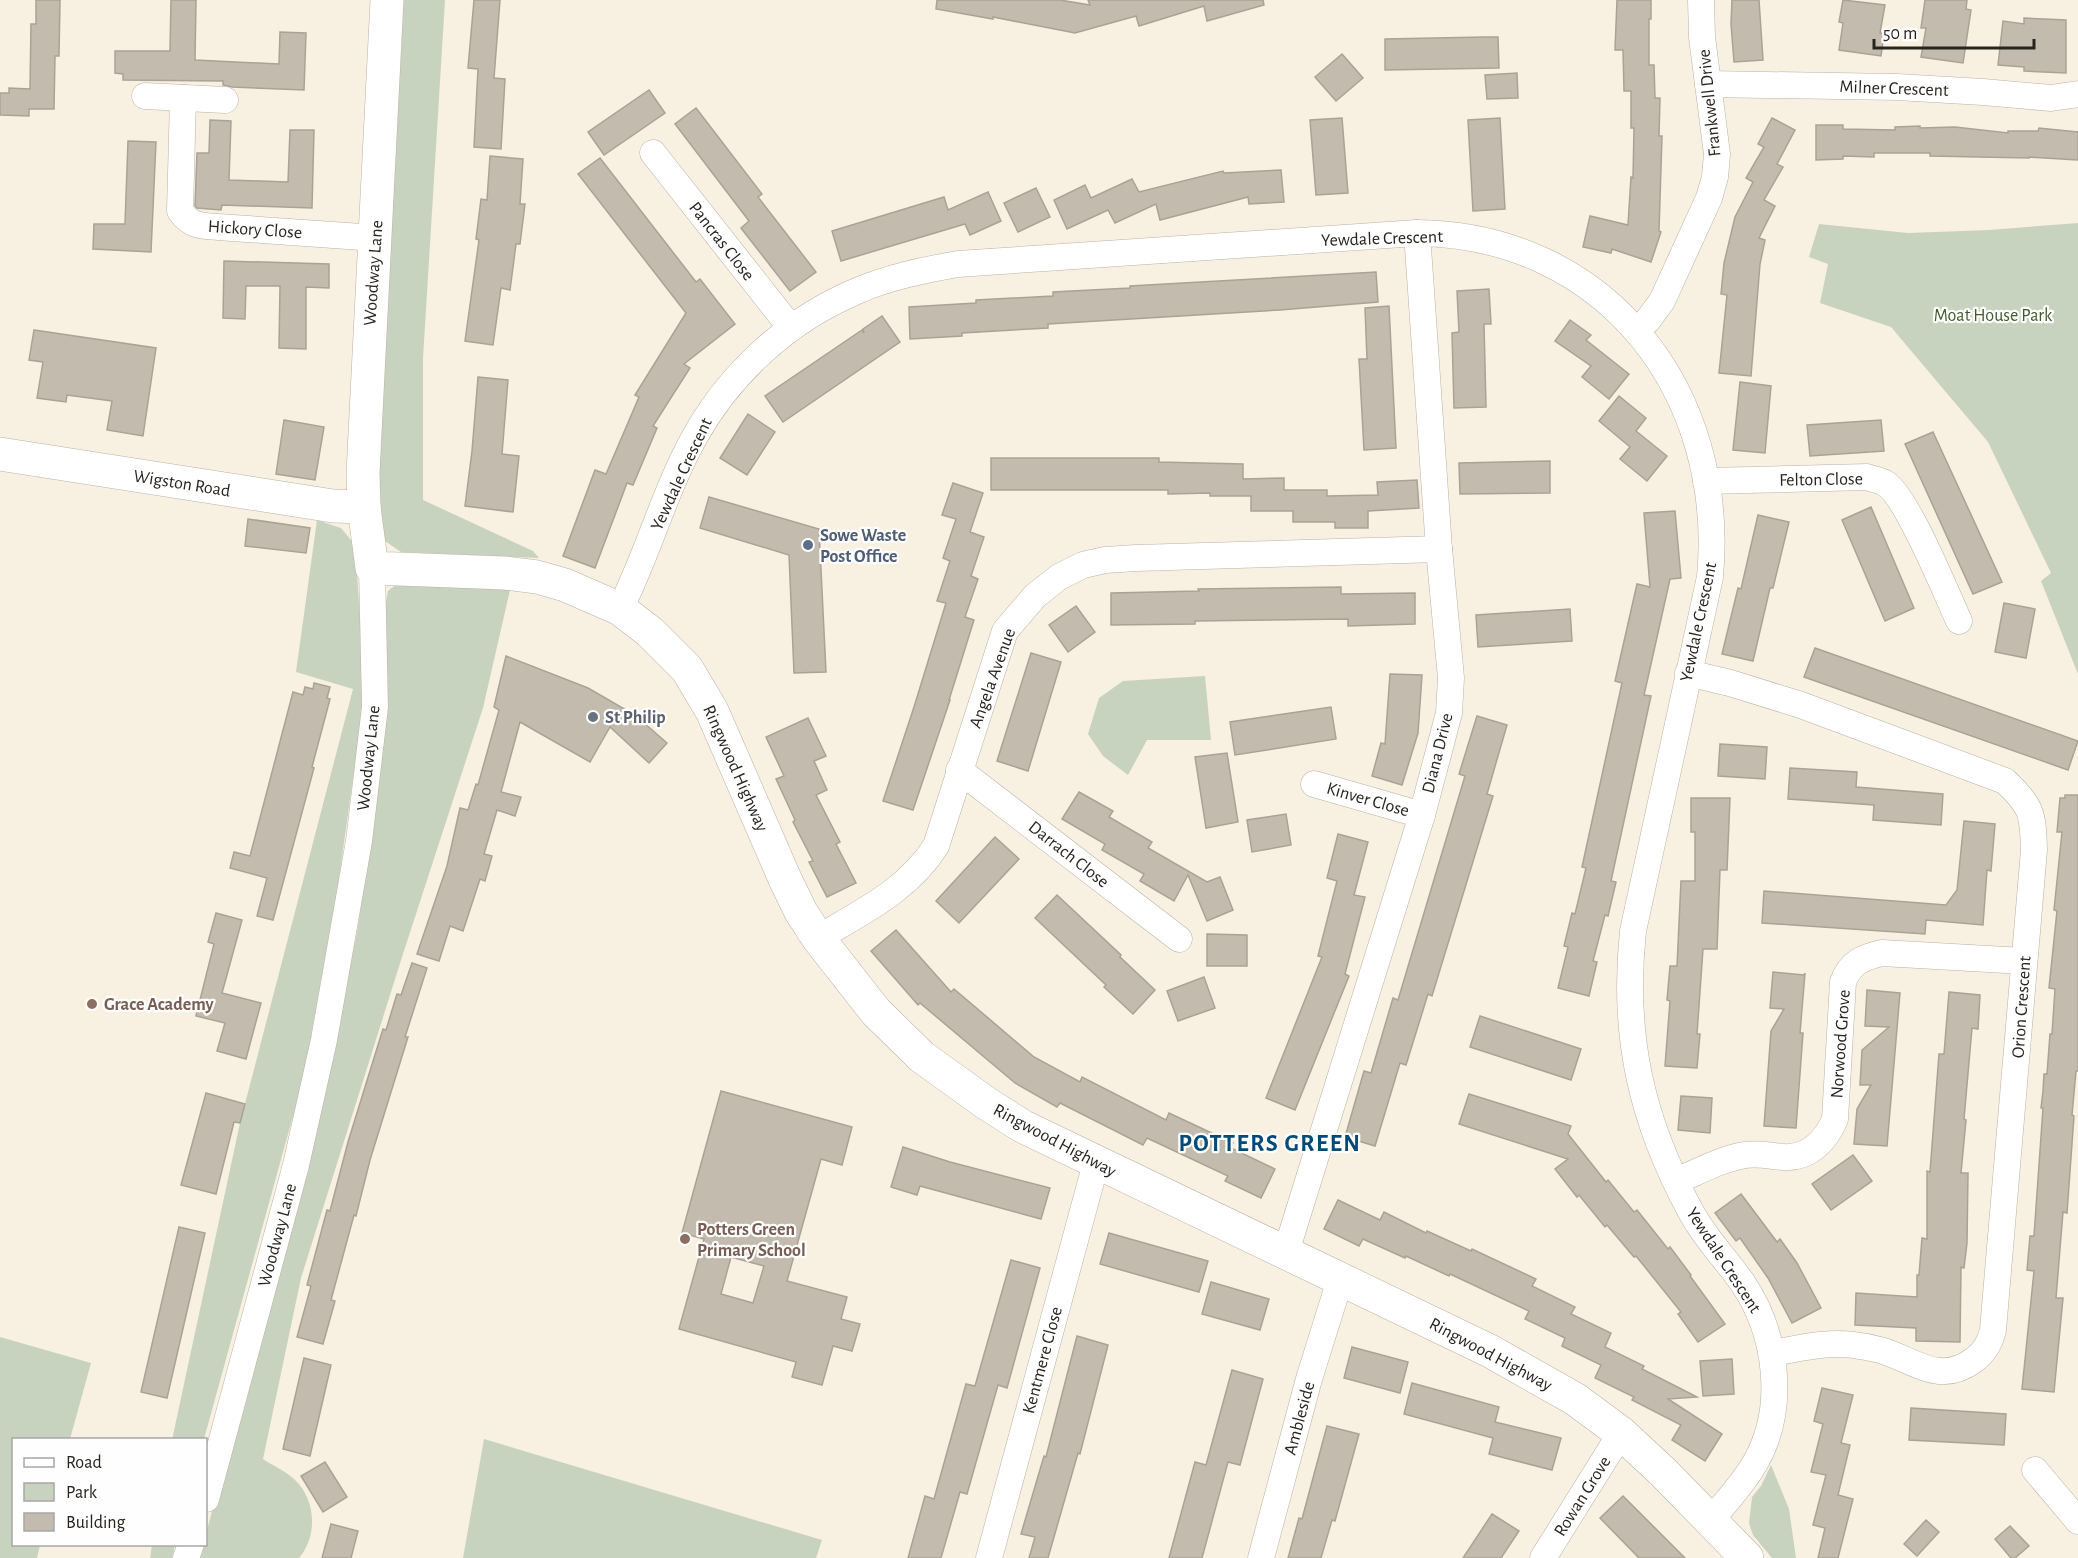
<svg xmlns="http://www.w3.org/2000/svg" width="2078" height="1558" viewBox="0 0 2078 1558" font-family="'Alegreya Sans',sans-serif">
	<rect width="100%" height="100%" fill="#f8f0e1"/>
	<!-- green -->
	<g fill="#c8d3bf">
		<polygon points="403,0 445,0 423,358 423,500 533,551 539,558 401,552 385,541 377,516 389,212 401,55"/>
		<polygon points="2078,223 2078,674 2041,581 2051,573 1988,442 1891,327 1820,303 1828,264 1809,257 1819,224 1908,233 1989,230"/>
		<polygon points="317,520 341,528 355,545 365,691 338,886 304,1076 204,1439 172,1440 240,1123 353,689 296,672"/>
		<path d="M397 584 510 590 483 708 402 957 301 1278 263 1459C273 1466 286 1471 295 1480 316 1500 318 1536 299 1558H198L202 1545 206 1544V1534L306 1159 357 933 379 777 383 618 388 591Z"/>
		<polygon points="1205,676 1211,740 1147,740 1128,775 1103,756 1088,734 1099,698 1123,681"/>
		<polygon points="0,1337 91,1363 70,1439 14,1440 14,1544 40,1545 37,1558 0,1558"/>
		<polygon points="484,1439 822,1540 816,1558 463,1558"/>
		<polygon points="1771,1465 1789,1509 1796,1558 1772,1558 1753,1535 1749,1523 1752,1497 1761,1486"/>
		<polygon points="152,1545 175,1545 172,1558 150,1558"/>
	</g>
	<!-- building -->
	<g fill="#c3bcae" stroke="#aaa295" stroke-width="1.5" fill-rule="evenodd">
		<polygon points="36,0 60,0 59,56 55,56 54,109 29,109 29,116 0,115 0,93 9,93 9,88 30,89 31,24 36,24"/>
		<polygon points="171,0 196,0 195,60 279,64 280,32 306,33 304,90 232,87 223,85 223,81 123,80 123,74 115,73 115,51 170,51"/>
		<polygon points="474,0 500,0 494,78 505,79 501,149 474,147 478,69 468,68"/>
		<polygon points="937,0 1060,0 1090,5 1088,0 1263,0 1264,5 1207,21 1204,6 1139,26 1136,16 1075,33 993,17 993,19 936,9"/>
		<polygon points="1617,0 1651,0 1651,19 1649,19 1649,65 1654,65 1655,98 1660,98 1659,136 1662,136 1659,231 1661,232 1651,262 1612,249 1611,253 1583,247 1590,216 1628,225 1631,177 1633,178 1634,128 1631,128 1631,91 1624,91 1623,50 1615,50"/>
		<polygon points="1732,0 1759,0 1763,60 1734,62 1731,24"/>
		<polygon points="1843,0 1885,5 1880,33 1884,34 1881,56 1839,50 1843,23 1839,22"/>
		<polygon points="1925,0 1967,0 1966,9 1971,10 1963,63 1921,57 1926,28 1921,28"/>
		<polygon points="2024,18 2066,20 2066,73 2024,71 2024,67 1998,65 2003,21 2024,24"/>
		<polygon points="1485,37 1498,37 1499,68 1385,70 1385,39"/>
		<polygon points="1342,54 1363,78 1336,101 1315,77"/>
		<polygon points="1517,73 1518,98 1487,99 1485,75"/>
		<polygon points="649,90 665,113 604,155 588,132"/>
		<polygon points="696,108 762,194 758,197 816,272 790,291 741,228 749,221 675,124"/>
		<polygon points="1342,118 1348,193 1316,195 1310,120"/>
		<polygon points="1500,118 1505,209 1473,211 1468,120"/>
		<polygon points="1772,118 1795,130 1777,164 1783,167 1764,200 1775,206 1759,238 1765,240 1760,264 1751,376 1719,373 1727,295 1721,294 1724,263 1735,217 1753,182 1746,178 1764,147 1758,144"/>
		<polygon points="210,120 231,121 229,180 288,182 290,130 314,130 312,208 222,205 221,210 197,208 195,206 197,153 209,153"/>
		<polygon points="1816,125 1843,125 1843,129 1895,130 1895,127 1920,126 1920,128 1955,127 2008,133 2008,131 2038,131 2039,128 2078,132 2078,160 2029,157 2029,158 1930,156 1930,153 1874,153 1874,157 1843,156 1843,159 1816,160"/>
		<polygon points="128,141 156,142 151,252 93,249 94,224 125,224"/>
		<polygon points="490,156 523,159 520,204 525,204 520,244 516,244 510,290 501,288 493,345 465,341 479,240 476,239 481,199 487,200"/>
		<polygon points="600,158 696,282 700,279 735,324 684,364 690,368 653,426 657,428 633,485 627,483 595,568 563,556 595,470 606,474 639,397 635,395 686,313 578,174"/>
		<polygon points="1281,170 1284,202 1249,204 1248,197 1160,220 1156,204 1115,223 1108,210 1067,229 1054,200 1085,185 1091,198 1132,179 1139,192 1223,171 1224,173"/>
		<polygon points="1036,188 1050,217 1018,232 1004,203"/>
		<polygon points="988,192 1001,221 970,235 965,224 841,261 832,231 944,197 948,210"/>
		<polygon points="224,261 329,264 329,288 306,287 306,349 279,348 280,286 246,286 245,319 223,318"/>
		<polygon points="1376,272 1378,302 1280,310 1048,324 1048,328 962,333 962,336 910,339 909,307 976,303 976,300 1053,296 1053,292 1130,288 1130,286"/>
		<polygon points="1489,289 1491,324 1484,324 1486,407 1454,408 1452,333 1459,332 1457,291"/>
		<polygon points="1389,306 1396,448 1364,450 1359,359 1367,359 1365,308"/>
		<polygon points="882,316 900,342 783,422 765,396 862,330 864,333 863,329"/>
		<polygon points="1570,320 1591,335 1586,340 1629,374 1609,399 1582,377 1591,366 1555,341"/>
		<polygon points="34,330 156,348 143,436 107,430 112,401 67,395 66,402 37,398 43,362 29,360"/>
		<polygon points="478,377 508,380 502,454 519,456 513,512 465,506 472,451"/>
		<polygon points="1740,382 1771,386 1765,453 1733,450"/>
		<polygon points="1619,396 1646,418 1636,431 1667,456 1647,481 1620,459 1630,447 1599,421"/>
		<polygon points="748,414 775,432 747,475 720,458"/>
		<polygon points="284,420 324,427 315,480 276,474"/>
		<polygon points="1881,420 1884,451 1810,456 1807,425"/>
		<polygon points="1933,432 2002,582 1973,594 1905,444"/>
		<polygon points="991,458 1159,458 1159,462 1243,464 1243,479 1284,478 1284,490 1327,490 1327,496 1378,495 1377,482 1417,480 1419,508 1368,511 1368,528 1335,528 1335,522 1293,522 1293,511 1251,511 1251,496 1210,496 1210,493 1168,494 1168,490 991,490"/>
		<polygon points="1550,461 1550,493 1460,494 1459,463"/>
		<polygon points="953,483 983,493 970,532 984,537 971,576 978,579 965,617 974,620 949,700 950,700 913,810 883,801 914,707 946,603 937,601 950,561 943,558 956,519 942,515"/>
		<polygon points="709,497 819,529 826,672 794,673 789,555 700,528"/>
		<polygon points="1871,507 1914,608 1885,621 1842,520"/>
		<polygon points="1675,511 1681,578 1670,579 1649,673 1644,695 1651,696 1611,881 1616,882 1608,916 1605,915 1593,961 1597,962 1589,996 1558,988 1568,947 1564,946 1572,913 1575,914 1586,868 1582,867 1622,683 1615,681 1637,584 1650,587 1644,513"/>
		<polygon points="1758,515 1789,522 1773,588 1770,588 1753,661 1722,654 1738,588 1741,589"/>
		<polygon points="248,519 310,528 306,553 245,546"/>
		<polygon points="1341,587 1341,594 1415,593 1415,624 1348,626 1348,619 1195,621 1195,624 1111,625 1111,593 1199,591 1198,589"/>
		<polygon points="2004,603 2035,609 2026,658 1995,652"/>
		<polygon points="1076,606 1095,632 1068,652 1049,625"/>
		<polygon points="1570,609 1572,641 1478,647 1476,615"/>
		<polygon points="1815,648 2078,741 2068,770 1804,677"/>
		<polygon points="1031,653 1061,662 1028,771 997,761"/>
		<polygon points="506,656 588,688 635,715 667,743 649,763 610,727 590,762 520,722 501,792 521,797 515,816 497,810 484,854 492,856 485,881 480,879 463,931 450,926 439,961 417,954 447,866 460,808 468,810 476,784 478,785 499,710 494,707"/>
		<polygon points="1390,674 1422,675 1418,733 1402,785 1372,776 1381,743 1385,744"/>
		<polygon points="314,683 330,687 327,698 330,699 312,767 314,768 273,920 257,916 267,878 230,868 234,852 250,856 293,692 303,695 305,687 313,689"/>
		<polygon points="1331,707 1336,739 1235,755 1230,722"/>
		<polygon points="1477,716 1507,725 1487,794 1493,796 1432,996 1428,994 1406,1065 1400,1063 1375,1146 1345,1137 1364,1071 1371,1073 1393,998 1398,1000 1465,776 1459,774"/>
		<polygon points="808,718 826,756 814,761 827,790 816,795 840,842 836,844 856,883 827,897 809,862 813,861 793,822 795,820 776,779 784,776 766,737"/>
		<polygon points="1720,744 1767,747 1765,779 1718,776"/>
		<polygon points="1227,753 1238,822 1206,828 1195,757"/>
		<polygon points="1790,768 1857,772 1856,787 1943,794 1941,825 1873,820 1874,805 1788,799"/>
		<polygon points="1079,792 1113,811 1109,817 1152,842 1148,848 1207,882 1220,877 1233,910 1207,921 1188,875 1174,901 1140,881 1144,874 1102,850 1105,844 1062,819"/>
		<polygon points="2065,795 2078,795 2078,1071 2076,1071 2072,1115 2074,1116 2067,1213 2063,1212 2056,1298 2063,1298 2054,1392 2022,1389 2034,1271 2027,1270 2030,1236 2034,1236 2043,1108 2041,1108 2043,1091 2044,1074 2047,1074 2050,1034 2052,1034 2055,989 2049,988 2057,911 2054,910 2062,832 2057,832 2060,798 2065,798"/>
		<polygon points="1691,798 1730,798 1727,870 1720,870 1717,949 1703,949 1697,1034 1700,1034 1697,1068 1665,1066 1670,1001 1667,1000 1670,966 1677,966 1681,881 1695,881 1695,832 1691,832"/>
		<polygon points="1286,814 1291,845 1252,852 1247,820"/>
		<polygon points="1964,821 1995,824 1991,871 1987,870 1983,925 1926,920 1925,934 1762,923 1764,891 1946,905 1957,890"/>
		<polygon points="1338,834 1368,842 1354,895 1365,897 1345,974 1349,976 1295,1110 1266,1098 1322,957 1318,956 1337,881 1327,878"/>
		<polygon points="995,837 1019,859 959,923 936,901"/>
		<polygon points="1057,895 1121,955 1120,957 1155,990 1133,1014 1104,987 1106,985 1035,918"/>
		<polygon points="216,913 242,920 222,993 261,1003 246,1059 217,1051 225,1023 196,1016 214,944 208,942"/>
		<polygon points="896,930 951,992 954,989 1034,1057 1080,1082 1082,1077 1166,1120 1169,1113 1233,1143 1231,1148 1275,1169 1261,1198 1225,1181 1228,1176 1147,1138 1143,1145 1060,1103 1057,1107 1015,1083 920,1003 918,1005 871,951"/>
		<polygon points="1207,934 1247,935 1247,966 1207,966"/>
		<polygon points="412,963 427,968 405,1037 408,1037 370,1160 356,1216 354,1215 331,1300 335,1301 323,1344 297,1337 311,1286 307,1285 327,1210 330,1211 348,1142 383,1029 386,1030 397,994 401,995"/>
		<polygon points="1773,972 1804,975 1805,973 1800,1033 1803,1033 1796,1128 1764,1126 1771,1031 1784,1009 1770,1008"/>
		<polygon points="1204,977 1215,1008 1178,1021 1167,991"/>
		<polygon points="1867,990 1900,993 1887,1146 1854,1144 1857,1109 1871,1085 1860,1085 1862,1050 1889,1027 1865,1026"/>
		<polygon points="1949,992 1980,995 1978,1029 1972,1028 1964,1119 1966,1120 1961,1173 1968,1173 1967,1243 1964,1268 1961,1267 1960,1342 1916,1341 1916,1328 1855,1325 1856,1293 1917,1297 1917,1275 1919,1275 1922,1238 1927,1239 1927,1171 1930,1172 1939,1054 1944,1054"/>
		<polygon points="1480,1016 1581,1049 1571,1080 1470,1047"/>
		<path d="M721 1091 852 1127 842 1165 821 1159 787 1281 847 1297 841 1319 860 1324 852 1351 833 1346 822 1385 792 1377 796 1362 679 1329 704 1239 682 1233ZM731 1257 764 1266 753 1303 721 1294Z"/>
		<polygon points="206,1093 245,1104 240,1123 234,1122 216,1194 181,1185"/>
		<polygon points="1469,1094 1571,1126 1568,1134 1606,1182 1608,1180 1634,1212 1637,1210 1668,1249 1670,1247 1691,1275 1690,1276 1725,1324 1698,1342 1678,1314 1681,1312 1636,1256 1634,1257 1607,1225 1605,1227 1579,1195 1577,1197 1555,1169 1568,1159 1459,1124"/>
		<polygon points="1681,1096 1712,1098 1710,1133 1678,1130"/>
		<polygon points="903,1147 950,1162 1050,1188 1041,1219 920,1186 917,1195 891,1187"/>
		<polygon points="1853,1155 1872,1181 1831,1210 1812,1184"/>
		<polygon points="1741,1194 1777,1242 1780,1239 1797,1263 1821,1308 1792,1323 1768,1278 1740,1238 1736,1241 1715,1213"/>
		<polygon points="1338,1200 1380,1220 1384,1212 1426,1233 1427,1231 1471,1251 1472,1249 1536,1279 1532,1286 1575,1307 1571,1314 1611,1333 1605,1347 1644,1366 1642,1369 1697,1397 1668,1399 1722,1434 1705,1461 1672,1440 1681,1425 1632,1400 1634,1397 1595,1378 1601,1365 1562,1346 1565,1338 1525,1319 1529,1311 1450,1274 1449,1276 1406,1256 1405,1258 1363,1239 1359,1246 1324,1229"/>
		<polygon points="179,1227 205,1233 167,1398 141,1392"/>
		<polygon points="1109,1233 1208,1261 1199,1292 1100,1264"/>
		<polygon points="1011,1260 1040,1268 1007,1388 998,1385 967,1494 960,1492 941,1558 908,1558 925,1496 934,1499 966,1384 975,1386"/>
		<polygon points="1211,1282 1269,1299 1260,1330 1202,1314"/>
		<polygon points="1077,1336 1108,1345 1080,1454 1078,1453 1048,1558 1029,1558 1035,1537 1021,1534 1044,1456 1046,1457"/>
		<polygon points="1352,1347 1408,1362 1400,1393 1344,1378"/>
		<polygon points="304,1358 331,1365 310,1456 283,1449"/>
		<polygon points="1732,1359 1734,1394 1703,1396 1700,1361"/>
		<polygon points="1232,1370 1263,1379 1240,1465 1228,1462 1202,1558 1169,1558 1195,1462 1206,1465"/>
		<polygon points="1412,1383 1499,1407 1495,1422 1561,1438 1552,1470 1489,1454 1493,1438 1404,1414"/>
		<polygon points="1822,1388 1853,1395 1841,1443 1850,1445 1838,1495 1853,1499 1838,1558 1818,1558 1825,1528 1813,1525 1826,1475 1811,1472 1823,1424 1814,1421"/>
		<polygon points="1911,1408 2006,1414 2004,1445 1909,1440"/>
		<polygon points="1327,1426 1359,1434 1335,1521 1332,1520 1321,1558 1288,1558 1299,1518 1302,1519"/>
		<polygon points="325,1462 347,1497 323,1512 301,1476"/>
		<polygon points="1623,1496 1685,1558 1639,1558 1600,1518"/>
		<polygon points="1492,1514 1519,1531 1501,1558 1463,1558"/>
		<polygon points="1926,1520 1939,1532 1917,1556 1904,1544"/>
		<polygon points="331,1524 358,1531 351,1558 322,1558"/>
		<polygon points="2010,1526 2029,1546 2015,1558 2011,1558 1995,1539"/>
	</g>
	<g fill="none" stroke-linecap="round" stroke-linejoin="round">
		<defs>
			<g id="street">
				<polyline points="1708,84 1897,87 1983,92 2051,98 2078,94"/>
				<polyline points="145,96 225,100"/>
				<path d="M183 98 180 211C191 226 201 226 218 227L376 238"/>
				<polyline points="653,153 791,328"/>
				<polyline points="1637,330 1648,320 1662,301 1709,198 1715,177 1717,154 1702,37 1701,0"/>
				<path d="M1706 481 1867 477C1872 479 1880 480 1885 483 1907 496 1946 593 1959 621"/>
				<path d="M620 609C648 554 664 492 694 438 730 373 788 320 857 291 889 277 924 270 958 264L1417 233C1607 235 1727 393 1710 577L1633 931C1622 1035 1641 1120 1691 1212 1705 1238 1725 1258 1742 1282 1777 1333 1787 1408 1755 1463 1743 1484 1726 1502 1710 1521"/>
				<path d="M1688 673 1730 683 1801 705 2005 781C2032 806 2033 814 2034 850L1993 1330C1990 1343 1985 1352 1974 1360 1939 1386 1915 1360 1880 1350 1872 1348 1862 1346 1853 1345 1827 1341 1798 1349 1772 1353"/>
				<polyline points="959,770 1179,939"/>
				<polyline points="1314,784 1422,815"/>
				<path d="M818 938C862 912 908 890 936 846L1005 631 1035 596 1059 577 1083 565 1105 560 1136 558 1439 549"/>
				<path d="M1676 1181C1698 1172 1723 1158 1746 1155 1759 1153 1770 1156 1783 1157 1808 1159 1826 1141 1835 1119L1843 982C1850 963 1863 957 1882 953L2024 961"/>
				<polyline points="1286,1252 1422,815 1449,713 1451,678 1439,549 1417,233"/>
				<polyline points="2035,1470 2078,1521"/>
				<polyline points="206,1499 296,1165 324,1040 359,841 375,707 372,568"/>
				<polyline points="186,1558 191,1544"/>
				<polyline points="989,1558 1096,1163"/>
				<polyline points="1261,1558 1309,1379 1340,1280"/>
				<polyline points="1543,1558 1621,1433"/>
			</g>
			<g id="secondary">
				<polyline points="387,0 363,473 364,507 372,568 504,573 537,577 565,585 620,609 650,632 687,669 712,711 785,879 801,912 818,938 876,1012 922,1057 986,1103 1022,1126 1490,1351 1575,1399 1621,1433 1663,1472 1747,1558"/>
				<polyline points="0,454 333,506 364,507"/>
			</g>
		</defs>
		<!-- street casing -->
		<use href="#street" stroke="#bab2a4" stroke-width="27"/>
		<!-- secondary casing -->
		<use href="#secondary" stroke="#bab2a4" stroke-width="34"/>
		<!-- street -->
		<use href="#street" stroke="#fff" stroke-width="26"/>
		<!-- secondary -->
		<use href="#secondary" stroke="#fff" stroke-width="33"/>
	</g>
	<!-- markers -->
	<circle fill="#5c6f8a" stroke="#fefefe" stroke-width="2" cx="808" cy="545" r="6"/>
	<circle fill="#6b7280" stroke="#fefefe" stroke-width="2" cx="593" cy="717" r="6"/>
	<g fill="#8d6e63" stroke="#fefefe" stroke-width="2">
		<circle cx="92" cy="1004" r="6"/>
		<circle cx="685" cy="1239" r="6"/>
	</g>
	<g text-anchor="middle" stroke-width="4.5" stroke-linejoin="round" paint-order="stroke">
		<!-- street labels -->
		<g font-size="18" fill="#27241f" stroke="#fefefe">
			<text transform="translate(1894 88) rotate(2)" y="6">Milner Crescent</text>
			<text transform="translate(1709 103) rotate(-96)" y="6">Frankwell Drive</text>
			<text transform="translate(255 229) rotate(4)" y="6">Hickory Close</text>
			<text transform="translate(1382 238) rotate(-2)" y="6">Yewdale Crescent</text>
			<text transform="translate(722 241) rotate(52)" y="6">Pancras Close</text>
			<text transform="translate(373 273) rotate(-86)" y="6">Woodway Lane</text>
			<text transform="translate(681 474) rotate(-65)" y="6">Yewdale Crescent</text>
			<text transform="translate(1821 479) rotate(-1)" y="6">Felton Close</text>
			<text transform="translate(182 483) rotate(9)" y="6">Wigston Road</text>
			<text transform="translate(1698 622) rotate(-78)" y="6">Yewdale Crescent</text>
			<text transform="translate(992 678) rotate(-70)" y="6">Angela Avenue</text>
			<text transform="translate(1437 753) rotate(-76)" y="6">Diana Drive</text>
			<text transform="translate(368 758) rotate(-84)" y="6">Woodway Lane</text>
			<text transform="translate(736 768) rotate(66)" y="6">Ringwood Highway</text>
			<text transform="translate(1368 799) rotate(16)" y="6">Kinver Close</text>
			<text transform="translate(1069 854) rotate(38)" y="6">Darrach Close</text>
			<text transform="translate(2021 1007) rotate(-86)" y="6">Orion Crescent</text>
			<text transform="translate(1840 1044) rotate(-86)" y="6">Norwood Grove</text>
			<text transform="translate(1055 1140) rotate(28)" y="6">Ringwood Highway</text>
			<text transform="translate(277 1235) rotate(-75)" y="6">Woodway Lane</text>
			<text transform="translate(1724 1260) rotate(57)" y="6">Yewdale Crescent</text>
			<text transform="translate(1491 1354) rotate(28)" y="6">Ringwood Highway</text>
			<text transform="translate(1042 1360) rotate(-75)" y="6">Kentmere Close</text>
			<text transform="translate(1299 1418) rotate(-75)" y="6">Ambleside</text>
			<text transform="translate(1582 1496) rotate(-58)" y="6">Rowan Grove</text>
		</g>
		<!-- park labels -->
		<g font-size="18" fill="#425a2b" stroke="#fefefe">
			<text x="1993" y="321">Moat House Park</text>
		</g>
		<!-- service labels -->
		<g font-size="18" font-weight="bold" fill="#4e5e75" stroke="#fefefe" text-anchor="start">
			<text x="820" y="541">Sowe Waste<tspan x="820" dy="21">Post Office</tspan></text>
		</g>
		<!-- worship labels -->
		<g font-size="18" font-weight="bold" fill="#5b616d" stroke="#fefefe" text-anchor="start">
			<text x="605" y="723">St Philip</text>
		</g>
		<!-- education labels -->
		<g font-size="18" font-weight="bold" fill="#785e54" stroke="#fefefe" text-anchor="start">
			<text x="104" y="1010">Grace Academy</text>
			<text x="697" y="1235">Potters Green<tspan x="697" dy="21">Primary School</tspan></text>
		</g>
		<!-- district labels -->
		<g font-size="24" font-weight="bold" letter-spacing="1.5" fill="#024b79" stroke="#fefefe">
			<text x="1270" y="1151">POTTERS GREEN</text>
		</g>
	</g>
	<!-- legend -->
	<rect x="12" y="1438" width="195" height="108" fill="#fefefe" stroke="#a8a7a5" stroke-width="1.5"/>
	<rect x="24" y="1458" width="30" height="9" fill="#ffffff" stroke="#a8a7a5" stroke-width="1.5"/>
	<text x="66" y="1468" font-size="18" fill="#27241f">Road</text>
	<rect x="24" y="1483" width="30" height="18" fill="#c8d3bf" stroke="#a8a7a5" stroke-width="1.5"/>
	<text x="66" y="1498" font-size="18" fill="#27241f">Park</text>
	<rect x="24" y="1513" width="30" height="18" fill="#c3bcae" stroke="#a8a7a5" stroke-width="1.5"/>
	<text x="66" y="1528" font-size="18" fill="#27241f">Building</text>
	<!-- scale -->
	<path d="M1874 39v9h160v-9" fill="none" stroke="#27241f" stroke-width="3"/>
	<text x="1883" y="39" font-size="18" fill="#27241f" stroke="#fefefe" stroke-width="4.5" paint-order="stroke">50 m</text>
</svg>
